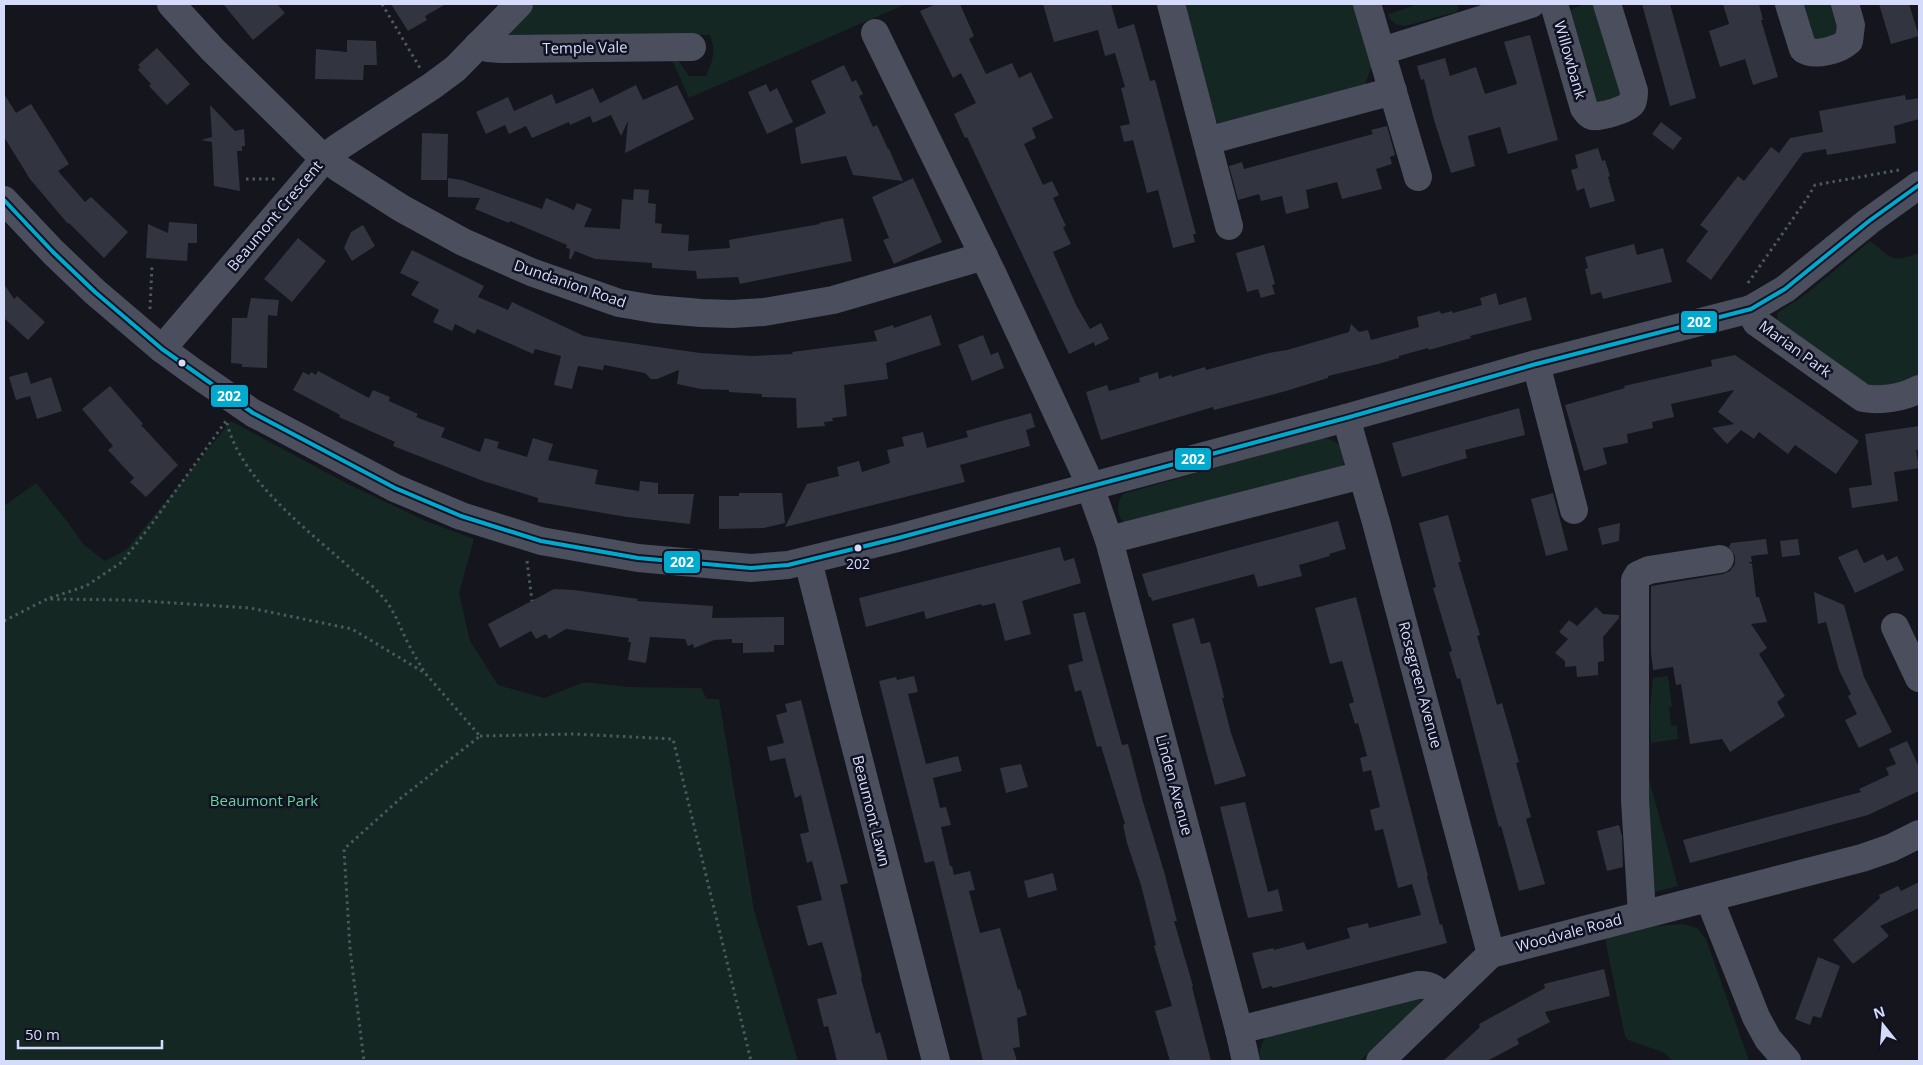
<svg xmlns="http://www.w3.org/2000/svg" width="1923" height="1065" viewBox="0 0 1923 1065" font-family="'Open Sans',sans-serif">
	<rect width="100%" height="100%" fill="#14151d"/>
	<!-- green -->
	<g fill="#142723">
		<path d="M532 4H906L689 98 672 60H678L689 76H706C713 59 716 53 710 35L520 40 506 35 507 30Z"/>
		<polygon points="1183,4 1356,4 1372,65 1364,88 1219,125 1215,118"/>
		<path d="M1419 4H1457L1459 11 1405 26C1396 25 1391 23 1388 14Z"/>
		<polygon points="1584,4 1597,4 1623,96 1594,107 1570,10"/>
		<polygon points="1800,4 1835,4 1839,36 1813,42"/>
		<path d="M1870 241C1893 258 1889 264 1919 253V376L1873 394 1778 322 1777 313 1806 294Z"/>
		<polygon points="231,421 348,484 426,521 474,539 459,593 470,641 498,685 544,698 584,682 628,687 701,688 707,699 719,699 754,910 798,1061 4,1061 4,506 36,483 67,521 83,544 105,561 126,550"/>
		<path d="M1320 438C1338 438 1350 452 1341 470L1126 524C1116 517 1116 503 1123 494Z"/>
		<polygon points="1668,676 1672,707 1669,707 1671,726 1677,725 1678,739 1651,743 1650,708 1653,678"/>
		<polygon points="1648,775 1678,886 1655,892 1651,890 1643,777"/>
		<polygon points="1683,924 1697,928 1706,939 1749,1061 1672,1061 1665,1053 1628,1040 1625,1036 1605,939 1656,926"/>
		<path d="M1420 998 1421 1001 1410 1016 1360 1061H1261C1258 1051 1261 1044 1267 1035Z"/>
	</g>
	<!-- building -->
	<g fill="#32343f">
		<polygon points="223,4 277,4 285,13 253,40"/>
		<polygon points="391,4 446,4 425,16 427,20 408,31"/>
		<polygon points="936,4 960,4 974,36 969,39 986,74 1012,63 1019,78 1031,72 1053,118 1032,128 1036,138 1024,144 1043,185 1052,181 1059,195 1053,198 1066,226 1063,227 1071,244 1053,252 1076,305 1090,329 1101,323 1109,339 1095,346 1094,342 1069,354 967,137 965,138 954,114 976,103 961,73 953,78 920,11"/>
		<polygon points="1043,4 1111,4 1118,29 1134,24 1150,81 1155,80 1196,234 1193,234 1195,242 1173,248 1158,190 1147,193 1133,140 1124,142 1120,126 1130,124 1121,88 1125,87 1115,53 1105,56 1098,30 1054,42"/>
		<polygon points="1642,4 1670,4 1696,98 1670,106"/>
		<polygon points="1723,4 1759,4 1763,20 1761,20 1778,77 1753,85 1745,59 1720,67 1709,31 1729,24"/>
		<polygon points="1879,4 1909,4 1919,36 1891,44"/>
		<polygon points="1530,35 1558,140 1508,154 1500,127 1468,136 1475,166 1451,173 1434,120 1424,79 1421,80 1417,66 1445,58 1450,76 1476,67 1485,94 1517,84 1504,42"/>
		<polygon points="347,40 376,41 377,65 364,65 363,80 315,79 316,49 347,52"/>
		<polygon points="157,48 190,84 167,105 149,86 151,84 138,70 140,67 138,65"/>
		<polygon points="844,65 852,82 856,80 863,94 859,96 873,127 877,125 888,149 889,149 903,181 853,175 846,156 801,164 795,128 826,113 811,81"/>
		<polygon points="766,84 770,92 777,88 793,122 767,134 748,92"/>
		<polygon points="636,85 643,100 677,85 694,119 625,153 628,121 621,136 611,115 593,123 590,116 570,125 569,122 532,138 526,126 509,134 505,125 486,134 476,112 508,97 514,111 552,94 556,104 593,88 600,103"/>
		<polygon points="4,94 16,113 31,104 69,164 58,171 85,202 91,197 128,232 104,258 69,223 68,224 30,179 4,137"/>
		<polygon points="1905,95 1906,100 1919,98 1919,119 1894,126 1896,143 1827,155 1826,149 1803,153 1711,280 1686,261 1708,231 1700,225 1738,176 1744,181 1771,147 1779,153 1790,138 1823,132 1819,111"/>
		<polygon points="210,105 235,131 244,129 245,146 242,146 242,151 237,151 240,191 214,186 212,142 201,140 212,137"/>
		<polygon points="1661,122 1682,138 1673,150 1652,134"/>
		<polygon points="1387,126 1395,155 1390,157 1392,164 1376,169 1382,189 1342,199 1337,182 1306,190 1309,208 1286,214 1282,196 1261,201 1259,194 1238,200 1229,166 1242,162 1244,169 1373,134 1371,130"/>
		<polygon points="422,133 448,134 447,180 421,180"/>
		<polygon points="1598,148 1602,161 1605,160 1610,176 1608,177 1615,201 1590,208 1584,188 1577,191 1571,170 1578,168 1575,155"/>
		<polygon points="448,178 462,180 542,209 546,198 572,209 573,211 577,203 592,209 584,227 620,229 622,199 633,200 634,189 649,190 648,203 656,204 655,223 662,224 661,233 689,235 688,251 730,248 729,240 820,224 819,223 843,218 852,261 740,284 738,277 697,279 696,271 652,268 652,263 595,259 575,251 571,259 569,259 570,249 566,248 567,245 510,221 509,223 475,209 480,198 448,197"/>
		<polygon points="913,178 942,242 894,264 883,240 889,238 872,197"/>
		<polygon points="169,222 197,224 197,243 188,243 187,261 146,258 148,224 168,233"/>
		<polygon points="363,225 375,246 352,261 344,248 351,232"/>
		<polygon points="298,238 326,261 292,302 264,279"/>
		<polygon points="1634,244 1637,255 1663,248 1672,282 1603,299 1601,292 1591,295 1585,269 1588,268 1585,257"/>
		<polygon points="1264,245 1275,284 1272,285 1275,294 1261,298 1258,289 1247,292 1236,253"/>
		<polygon points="412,250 484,286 478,297 508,310 512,302 584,336 609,340 700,353 753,356 793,354 792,352 877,341 874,331 893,325 894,328 931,315 941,345 886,363 888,379 844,385 847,416 832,418 833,421 824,422 825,426 797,428 796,398 762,397 762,394 729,392 729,390 701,389 677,384 679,370 657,379 651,379 645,373 604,365 603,370 578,366 572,389 554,385 561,356 535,349 533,354 477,329 475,334 455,324 452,331 433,322 439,310 411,295 419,282 400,273"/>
		<polygon points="4,284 14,299 17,296 45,322 28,340 4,318"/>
		<polygon points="1496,293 1499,305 1526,297 1532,320 1470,336 1471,338 1429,350 1428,348 1399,356 1399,358 1378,364 1328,376 1328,378 1286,391 1214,410 1213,407 1101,440 1086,392 1107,385 1109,391 1140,382 1139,378 1158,372 1159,379 1171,375 1172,377 1205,367 1206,370 1269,353 1287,350 1349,332 1351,324 1359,332 1368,330 1371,340 1419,327 1417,317 1440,311 1441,314 1452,311 1453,313 1482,305 1480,298"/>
		<polygon points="251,298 279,300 277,316 268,315 267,368 242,367 242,364 231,363 232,318 247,318"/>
		<polygon points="983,335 991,355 998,352 1004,368 972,381 958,345"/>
		<polygon points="1735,355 1859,441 1836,474 1795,445 1788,454 1759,432 1754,439 1741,430 1727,444 1712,428 1734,424 1718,412 1734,390 1671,404 1674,417 1652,422 1653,428 1627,434 1628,443 1603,448 1607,464 1584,471 1565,405 1625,388 1624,386 1712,366 1711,360"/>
		<polygon points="318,371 369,398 373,390 390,397 389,401 418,414 416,417 445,428 441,437 480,452 485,438 499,442 497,448 527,457 533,438 553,444 548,460 598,470 595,484 639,491 640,481 658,483 658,494 694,494 690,524 627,517 538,502 538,498 483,481 393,446 395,442 339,417 340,415 293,390 303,372 309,375 311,372 316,375"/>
		<polygon points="27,372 31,384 51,377 62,411 37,419 30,396 16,400 9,377"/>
		<polygon points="110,386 143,424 141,425 178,465 146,497 130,482 134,478 108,450 113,446 82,409"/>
		<polygon points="1519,408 1525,435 1465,450 1467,458 1402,477 1392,443"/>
		<polygon points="1031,413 1035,427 1026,430 1030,446 960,465 965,482 785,527 807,484 839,476 837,467 859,461 862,472 890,463 887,450 904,446 902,437 923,432 927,448 968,437 966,431"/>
		<polygon points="1919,426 1919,450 1916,450 1919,468 1894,472 1898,501 1852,508 1849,488 1872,485 1865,434"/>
		<polygon points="739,493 782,493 785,523 764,528 719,529 719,496 739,496"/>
		<polygon points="1553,493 1568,550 1546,556 1531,499"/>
		<polygon points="1448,515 1461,562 1458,562 1480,635 1477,636 1497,705 1502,703 1519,762 1516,763 1531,817 1526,819 1545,884 1519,891 1501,826 1499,827 1493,805 1460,678 1457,679 1449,652 1452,651 1433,588 1436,587 1419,523"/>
		<polygon points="1338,521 1346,549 1329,554 1330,556 1299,565 1302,576 1258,587 1254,574 1152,601 1151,597 1149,597 1142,574"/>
		<polygon points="1620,523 1619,541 1602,545 1598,528"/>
		<polygon points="1766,539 1768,554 1751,556 1752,562 1748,562 1752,564 1756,597 1759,597 1767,622 1751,624 1767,648 1759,654 1785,696 1777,702 1785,716 1730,752 1722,739 1690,744 1681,684 1676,685 1673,667 1653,670 1651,653 1651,586 1723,574 1730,571 1735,564 1735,556 1729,547 1731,543"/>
		<polygon points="1798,539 1800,555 1782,557 1780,541"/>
		<polygon points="1060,547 1064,561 1074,558 1081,583 1022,601 1031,634 1005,641 995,603 982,606 981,604 926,619 924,611 866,627 859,598"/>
		<polygon points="1857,549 1864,563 1883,554 1887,561 1897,556 1904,570 1855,593 1838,557"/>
		<polygon points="554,589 574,590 638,599 637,601 713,606 712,618 784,617 784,645 774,645 774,652 743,653 743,643 732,643 732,639 714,640 694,648 693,644 688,646 685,639 650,637 646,663 628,660 631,642 628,642 629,638 566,629 549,639 546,634 536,639 531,631 500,648 488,624"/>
		<polygon points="1814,592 1844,605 1864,677 1892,732 1859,748 1845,720 1857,714 1848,696 1851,694 1839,670 1826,622 1818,624"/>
		<polygon points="1356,597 1428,876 1427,877 1440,925 1442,924 1447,943 1273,988 1272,986 1262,989 1252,953 1273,948 1274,950 1304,942 1307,950 1350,938 1347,928 1368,923 1369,928 1421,915 1412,884 1398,888 1383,829 1375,831 1370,810 1380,807 1371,770 1363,772 1360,758 1367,756 1358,723 1355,724 1349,704 1354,702 1342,661 1330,664 1315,608"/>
		<polygon points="1596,607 1603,614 1619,615 1619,618 1603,637 1604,661 1598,662 1598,675 1577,677 1576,666 1565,667 1565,661 1555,653 1568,639 1559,632 1569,620 1577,626"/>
		<polygon points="1085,612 1122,745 1128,744 1143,802 1165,875 1177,921 1174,921 1193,986 1192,987 1211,1061 1170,1061 1155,1011 1172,1006 1154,946 1156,945 1141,885 1127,843 1123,825 1125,824 1101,746 1097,747 1081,690 1075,692 1068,665 1083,661 1073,614"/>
		<polygon points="1194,618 1201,644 1210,642 1223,692 1224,698 1222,698 1231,733 1246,776 1215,785 1172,624"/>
		<polygon points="914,676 918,692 908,694 926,764 958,756 962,771 933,778 940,808 946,807 951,825 941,827 950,866 952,866 954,875 970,871 975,890 969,891 980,933 1000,928 1018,990 1020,989 1027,1015 1017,1018 1020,1047 1013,1048 1017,1061 983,1061 934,861 925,863 879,681 896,677 897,680"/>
		<polygon points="801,700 848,883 840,885 862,977 861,978 876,1034 880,1032 888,1061 837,1061 828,1026 824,1027 817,999 837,994 822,942 808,946 797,906 822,900 812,861 807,863 800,834 809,832 801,795 795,798 785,758 770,761 767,747 784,743 776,715 787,712 785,704"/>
		<polygon points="1907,741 1919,767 1919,791 1868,815 1690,863 1683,840 1861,792 1859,789 1889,775 1886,768 1896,764 1889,749"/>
		<polygon points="1021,764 1028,787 1006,793 1000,768"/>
		<polygon points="1245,802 1268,892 1278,889 1283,911 1248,918 1220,807"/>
		<polygon points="1619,825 1622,836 1623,867 1607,871 1597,831"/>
		<polygon points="1053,873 1057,890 1028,898 1024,881"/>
		<polygon points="1919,882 1919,908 1880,926 1889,936 1853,964 1833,940 1880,898 1879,895 1898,886 1901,891"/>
		<polygon points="1818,957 1840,966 1821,1018 1813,1016 1810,1025 1795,1019"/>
		<polygon points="1604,969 1610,996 1545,1012 1550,1022 1517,1039 1519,1044 1487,1061 1443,1061 1480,1027 1479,1024 1545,988 1544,984"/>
	</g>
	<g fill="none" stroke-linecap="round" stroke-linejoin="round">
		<!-- path -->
		<g stroke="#4a5a5e" stroke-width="3" stroke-dasharray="2.5 4" stroke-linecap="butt">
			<polyline points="382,4 420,68"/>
			<polyline points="246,179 278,179"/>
			<polyline points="1748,283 1806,200 1815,185 1899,170"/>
			<polyline points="150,309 152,265"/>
			<path d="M227 423C241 482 313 534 357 574 365 580 373 586 380 594 394 608 399 626 408 643 413 653 419 663 425 673"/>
			<polyline points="527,561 532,601"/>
			<polyline points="50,598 86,586 122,562 151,525 226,421"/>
			<polyline points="4,621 47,599 128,600 250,608 352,629 425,673 480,736 401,798 344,849 350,949 364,1061"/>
			<polyline points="480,736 573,734 673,739 751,1061"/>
		</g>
		<!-- minor -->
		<g stroke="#4a4e5d" stroke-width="28">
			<polyline points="171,4 212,49 318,153 340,169 401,208 463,242 531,272 619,303 654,309 701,313 732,314 764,312 833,300 984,256"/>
			<polyline points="1171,4 1229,226"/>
			<polyline points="1367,4 1418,177"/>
			<path d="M1554 4 1584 108C1586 111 1588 115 1592 116 1599 118 1629 109 1632 103 1634 99 1634 95 1634 91L1607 4"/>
			<path d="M1789 4 1803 49C1815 57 1839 50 1849 41L1851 25 1845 4"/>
			<polyline points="875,33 993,275 1085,473 1109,540 1239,1030"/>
			<polyline points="478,45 488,48 501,49 692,47"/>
			<polyline points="1382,51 1531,4"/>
			<polyline points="1207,141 1393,91"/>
			<polyline points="4,200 53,252 95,292 162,349 192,371 253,413 395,488 461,516 541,541 638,558 751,568 788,565 898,538 1346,418 1536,364 1751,309 1785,289 1869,221 1919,185"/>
			<path d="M1751 309 1756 322 1863 398C1881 401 1903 398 1919 389"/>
			<polyline points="162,349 325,158 337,148 432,86 455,69 519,4"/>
			<polyline points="1536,364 1574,510"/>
			<polyline points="1346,418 1376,522 1491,954"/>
			<polyline points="1109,540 1362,475"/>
			<polyline points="808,561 936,1061"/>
			<polyline points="1895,627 1919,678"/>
			<polyline points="1709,898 1756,1017 1768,1039 1787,1061"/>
			<polyline points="1642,914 1635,800 1635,580 1638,575 1649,570 1720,559"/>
			<path d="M1246 1061 1239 1030 1418 985C1431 984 1436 990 1445 998"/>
			<polyline points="1380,1061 1491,954 1862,858 1891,848 1919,834"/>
		</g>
		<defs>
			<polyline id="bus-1" points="4,200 53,252 95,292 162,349 253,413 395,488 461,516 541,541 638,558 751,568 788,565 898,538 1346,418 1536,364 1751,309 1785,289 1869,221 1919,185"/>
		</defs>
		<!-- bus-1 casing -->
		<use href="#bus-1" stroke="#101221" stroke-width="8"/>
		<!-- bus-1 -->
		<use href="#bus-1" stroke="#00a9ce" stroke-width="4"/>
	</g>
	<!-- markers -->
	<g fill="#d5dbfa" stroke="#101221" stroke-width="2">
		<circle cx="182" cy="363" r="4.5"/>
		<circle cx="858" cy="548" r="4.5"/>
	</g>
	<g text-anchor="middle" stroke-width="5" stroke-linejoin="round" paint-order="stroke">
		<!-- bus labels -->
		<g font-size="14" fill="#d5dbfa" stroke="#101221">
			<text x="858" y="569">202</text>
		</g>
		<!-- street labels -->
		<g font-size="15" fill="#d5dbfa" stroke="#101221">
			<text transform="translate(585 48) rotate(-1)" y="5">Temple Vale</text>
			<text transform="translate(1570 60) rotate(74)" y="5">Willowbank</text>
			<text transform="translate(275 216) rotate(-50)" y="5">Beaumont Crescent</text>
			<text transform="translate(570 284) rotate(19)" y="5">Dundanion Road</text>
			<text transform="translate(1795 349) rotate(36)" y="5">Marian Park</text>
			<text transform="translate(1420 685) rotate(75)" y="5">Rosegreen Avenue</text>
			<text transform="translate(1174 785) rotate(75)" y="5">Linden Avenue</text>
			<text transform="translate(871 811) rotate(76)" y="5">Beaumont Lawn</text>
			<text transform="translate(1569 933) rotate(-15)" y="5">Woodvale Road</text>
		</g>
		<!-- park labels -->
		<g font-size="15" fill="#6ad29c" stroke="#101221">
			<text x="264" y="806">Beaumont Park</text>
		</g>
	</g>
	<g stroke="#101221" stroke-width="2">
		<rect x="1680" y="310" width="38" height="24" rx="5" fill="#00a9ce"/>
		<rect x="210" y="384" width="39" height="24" rx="5" fill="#00a9ce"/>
		<rect x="1174" y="447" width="38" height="24" rx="5" fill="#00a9ce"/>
		<rect x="663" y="550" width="38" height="24" rx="5" fill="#00a9ce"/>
	</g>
	<g font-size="14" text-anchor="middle" font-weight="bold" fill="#fff">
		<text x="1699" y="327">202</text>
		<text x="229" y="401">202</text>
		<text x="1193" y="464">202</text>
		<text x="682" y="567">202</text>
	</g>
	<!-- border -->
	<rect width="1923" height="1065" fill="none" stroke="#d5dbfa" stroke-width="10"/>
	<!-- north arrow -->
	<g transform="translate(1883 1025) rotate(343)" stroke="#101221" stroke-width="4" paint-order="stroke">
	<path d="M0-4L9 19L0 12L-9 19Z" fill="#d5dbfa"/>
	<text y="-8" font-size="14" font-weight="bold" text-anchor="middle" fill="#d5dbfa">N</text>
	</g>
	<!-- scale -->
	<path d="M18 1040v8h144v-8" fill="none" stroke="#d5dbfa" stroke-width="2.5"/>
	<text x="25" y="1040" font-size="15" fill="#d5dbfa" stroke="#101221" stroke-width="4" paint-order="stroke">50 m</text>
</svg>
